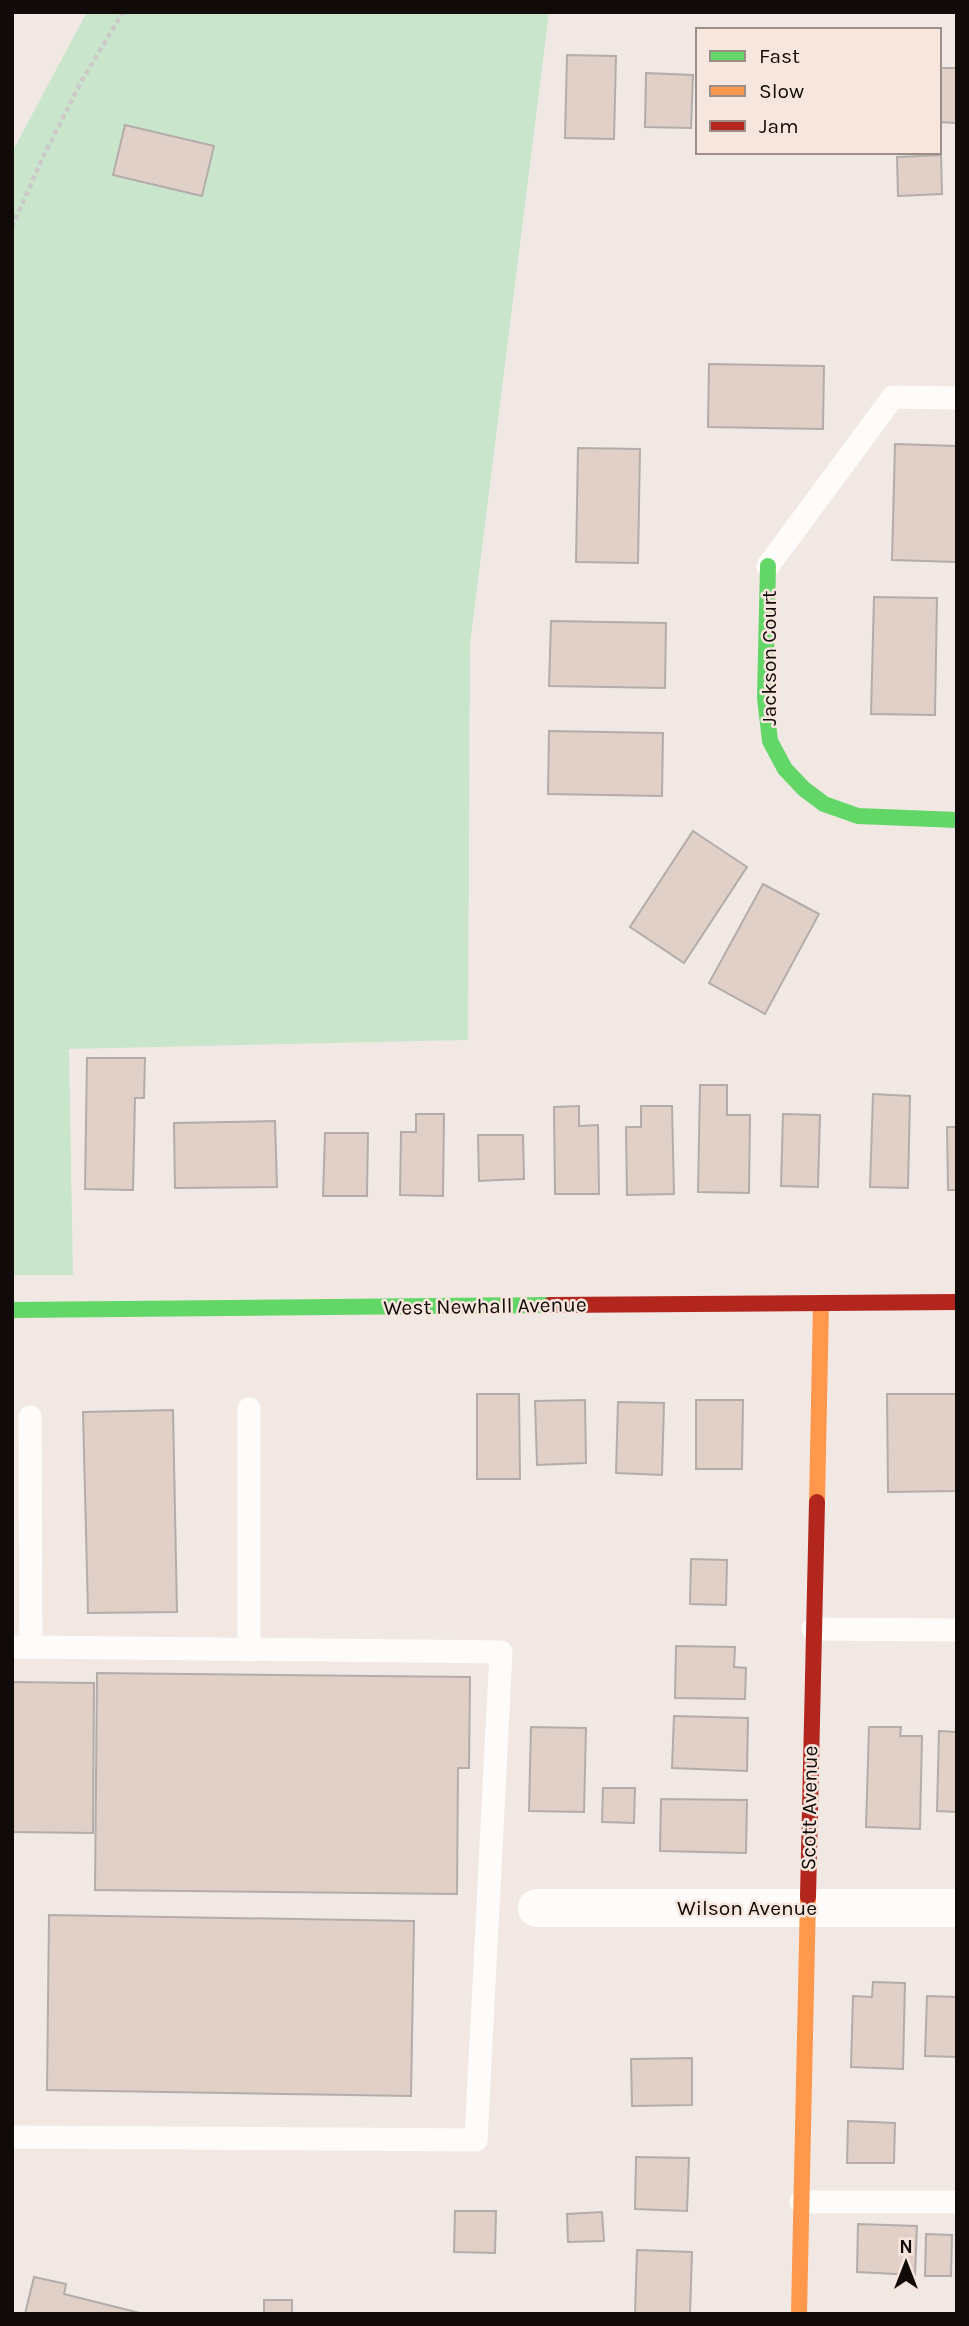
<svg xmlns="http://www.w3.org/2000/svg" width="969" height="2326" viewBox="0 0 969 2326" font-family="Karla,sans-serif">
	<rect width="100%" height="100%" fill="#f1e8e4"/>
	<!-- green -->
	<polygon fill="#c9e6cc" points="87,12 549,12 470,644 468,1040 69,1049 73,1275 12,1275 12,152"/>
	<!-- building -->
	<g fill="#e0d0c8" stroke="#b3aca9" stroke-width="2">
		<polygon points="567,55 616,56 614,139 565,138"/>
		<polygon points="939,68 957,68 957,123 939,122"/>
		<polygon points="646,73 693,75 691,128 645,127"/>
		<polygon points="125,125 214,146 202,196 113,175"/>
		<polygon points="941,155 942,194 898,196 897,157"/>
		<polygon points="709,364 824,366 823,429 708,427"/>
		<polygon points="895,444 957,446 956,562 892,560"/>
		<polygon points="578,448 640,449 638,563 576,562"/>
		<polygon points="874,597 937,598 935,715 871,714"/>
		<polygon points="551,621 666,623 665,688 549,686"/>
		<polygon points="549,731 663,733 662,796 548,794"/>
		<polygon points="693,831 747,867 684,963 630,927"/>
		<polygon points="763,884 819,914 765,1014 709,983"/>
		<polygon points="87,1058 145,1058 144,1098 135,1098 133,1190 85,1189"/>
		<polygon points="700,1085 727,1085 727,1115 750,1115 749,1193 698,1192"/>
		<polygon points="873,1094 910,1096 908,1188 870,1187"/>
		<polygon points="579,1106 579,1126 598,1125 599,1194 555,1194 554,1107"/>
		<polygon points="641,1106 672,1106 674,1194 627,1195 626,1127 641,1127"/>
		<polygon points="416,1114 444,1114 443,1196 400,1195 401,1132 416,1132"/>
		<polygon points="783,1114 820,1115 818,1187 781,1186"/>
		<polygon points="275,1121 277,1187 175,1188 174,1123"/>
		<polygon points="947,1127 957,1127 957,1190 948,1190"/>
		<polygon points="325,1133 368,1133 367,1196 323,1196"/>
		<polygon points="478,1135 523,1135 524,1179 479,1181"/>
		<polygon points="477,1394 519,1394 520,1479 477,1479"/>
		<polygon points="887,1394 957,1394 957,1491 888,1492"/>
		<polygon points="585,1400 586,1463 537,1465 535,1401"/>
		<polygon points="696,1400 743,1400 742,1469 696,1469"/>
		<polygon points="618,1402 664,1403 662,1475 616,1473"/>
		<polygon points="173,1410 177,1612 88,1613 83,1412"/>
		<polygon points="691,1559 727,1560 726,1605 690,1604"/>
		<polygon points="676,1646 735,1647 734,1667 746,1668 745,1699 675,1698"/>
		<polygon points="97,1673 470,1677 469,1768 458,1768 457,1894 95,1890"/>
		<polygon points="12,1682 94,1683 93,1833 12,1832"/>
		<polygon points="674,1716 748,1718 747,1771 672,1768"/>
		<polygon points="531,1727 586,1728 584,1812 529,1811"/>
		<polygon points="869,1727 901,1727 900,1736 922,1736 920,1829 866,1827"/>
		<polygon points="939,1731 957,1732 957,1812 937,1811"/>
		<polygon points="603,1788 635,1788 634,1823 602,1822"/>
		<polygon points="661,1799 747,1800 746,1853 660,1851"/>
		<polygon points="49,1915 414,1921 411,2096 47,2090"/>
		<polygon points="873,1982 905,1983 903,2069 851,2067 853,1996 872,1997"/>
		<polygon points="927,1996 957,1997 957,2057 925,2056"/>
		<polygon points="692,2058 692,2105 632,2106 631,2059"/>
		<polygon points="848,2121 895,2123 894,2163 847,2163"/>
		<polygon points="636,2157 689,2158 687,2211 635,2209"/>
		<polygon points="455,2211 496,2211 495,2253 454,2252"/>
		<polygon points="602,2212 604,2241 568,2242 567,2214"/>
		<polygon points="858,2224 917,2226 915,2275 857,2272"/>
		<polygon points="926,2234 952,2235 951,2276 925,2276"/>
		<polygon points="637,2250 692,2252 690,2314 635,2314"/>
		<polygon points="34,2277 66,2284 64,2294 144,2314 25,2314"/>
		<rect x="264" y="2300" width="28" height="14"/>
	</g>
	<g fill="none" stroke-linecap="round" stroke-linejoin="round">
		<!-- path -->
		<polyline stroke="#ccc9c8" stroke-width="4.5" stroke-dasharray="5 3.5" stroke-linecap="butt" points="12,227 42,159 81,82 123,12"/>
		<!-- lane -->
		<g stroke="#fdfcfb" stroke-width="23">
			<polyline points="768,566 893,397 957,398"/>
			<polyline points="813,1629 957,1630"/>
			<polyline points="12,1647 31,1647 30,1417"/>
			<polyline points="249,1650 249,1409"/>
			<polyline points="12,2137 476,2140 501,1652 31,1647"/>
			<polyline points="801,2202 957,2202"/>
		</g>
		<!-- street -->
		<polyline stroke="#fdfcfb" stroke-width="38" points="537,1908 957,1908"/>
		<!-- fast -->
		<g stroke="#63d668" stroke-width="16">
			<polyline points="768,566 765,698 770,741 785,769 804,789 824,804 858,816 957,820"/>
			<polyline points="12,1310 550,1305"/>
		</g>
		<!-- slow -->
		<g stroke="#ff974d" stroke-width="16">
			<polyline points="817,1502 821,1303"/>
			<polyline points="799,2314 808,1897"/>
		</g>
		<!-- jam -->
		<g stroke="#b3261e" stroke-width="16">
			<polyline points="550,1305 957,1302"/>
			<polyline points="808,1897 817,1502"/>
		</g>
	</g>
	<g text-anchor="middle" stroke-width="5" stroke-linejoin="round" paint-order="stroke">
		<!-- street labels -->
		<g font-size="21" fill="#100a08" stroke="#f7e6de">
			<text transform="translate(769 658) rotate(-90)" y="7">Jackson Court</text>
			<text transform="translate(485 1306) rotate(-1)" y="7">West Newhall Avenue</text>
			<text transform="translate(809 1808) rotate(-89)" y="7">Scott Avenue</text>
			<text x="747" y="1915">Wilson Avenue</text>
		</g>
	</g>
	<!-- border -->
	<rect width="969" height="2326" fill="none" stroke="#100a08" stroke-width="28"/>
	<!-- legend -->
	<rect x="696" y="28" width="245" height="126" fill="#f7e6de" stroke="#9b8e88" stroke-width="2"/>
	<rect x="710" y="51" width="35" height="10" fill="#63d668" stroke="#9b8e88" stroke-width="2"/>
	<text x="759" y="63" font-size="21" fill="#100a08">Fast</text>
	<rect x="710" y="86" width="35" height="10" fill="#ff974d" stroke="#9b8e88" stroke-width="2"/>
	<text x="759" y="98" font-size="21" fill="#100a08">Slow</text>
	<rect x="710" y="121" width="35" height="10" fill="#b3261e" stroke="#9b8e88" stroke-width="2"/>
	<text x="759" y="133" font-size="21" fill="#100a08">Jam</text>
	<!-- north arrow -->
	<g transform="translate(906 2263)" stroke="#f7e6de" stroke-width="5" paint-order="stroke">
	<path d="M0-5L12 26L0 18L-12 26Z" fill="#100a08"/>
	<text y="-10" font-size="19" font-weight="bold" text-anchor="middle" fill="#100a08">N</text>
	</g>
</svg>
